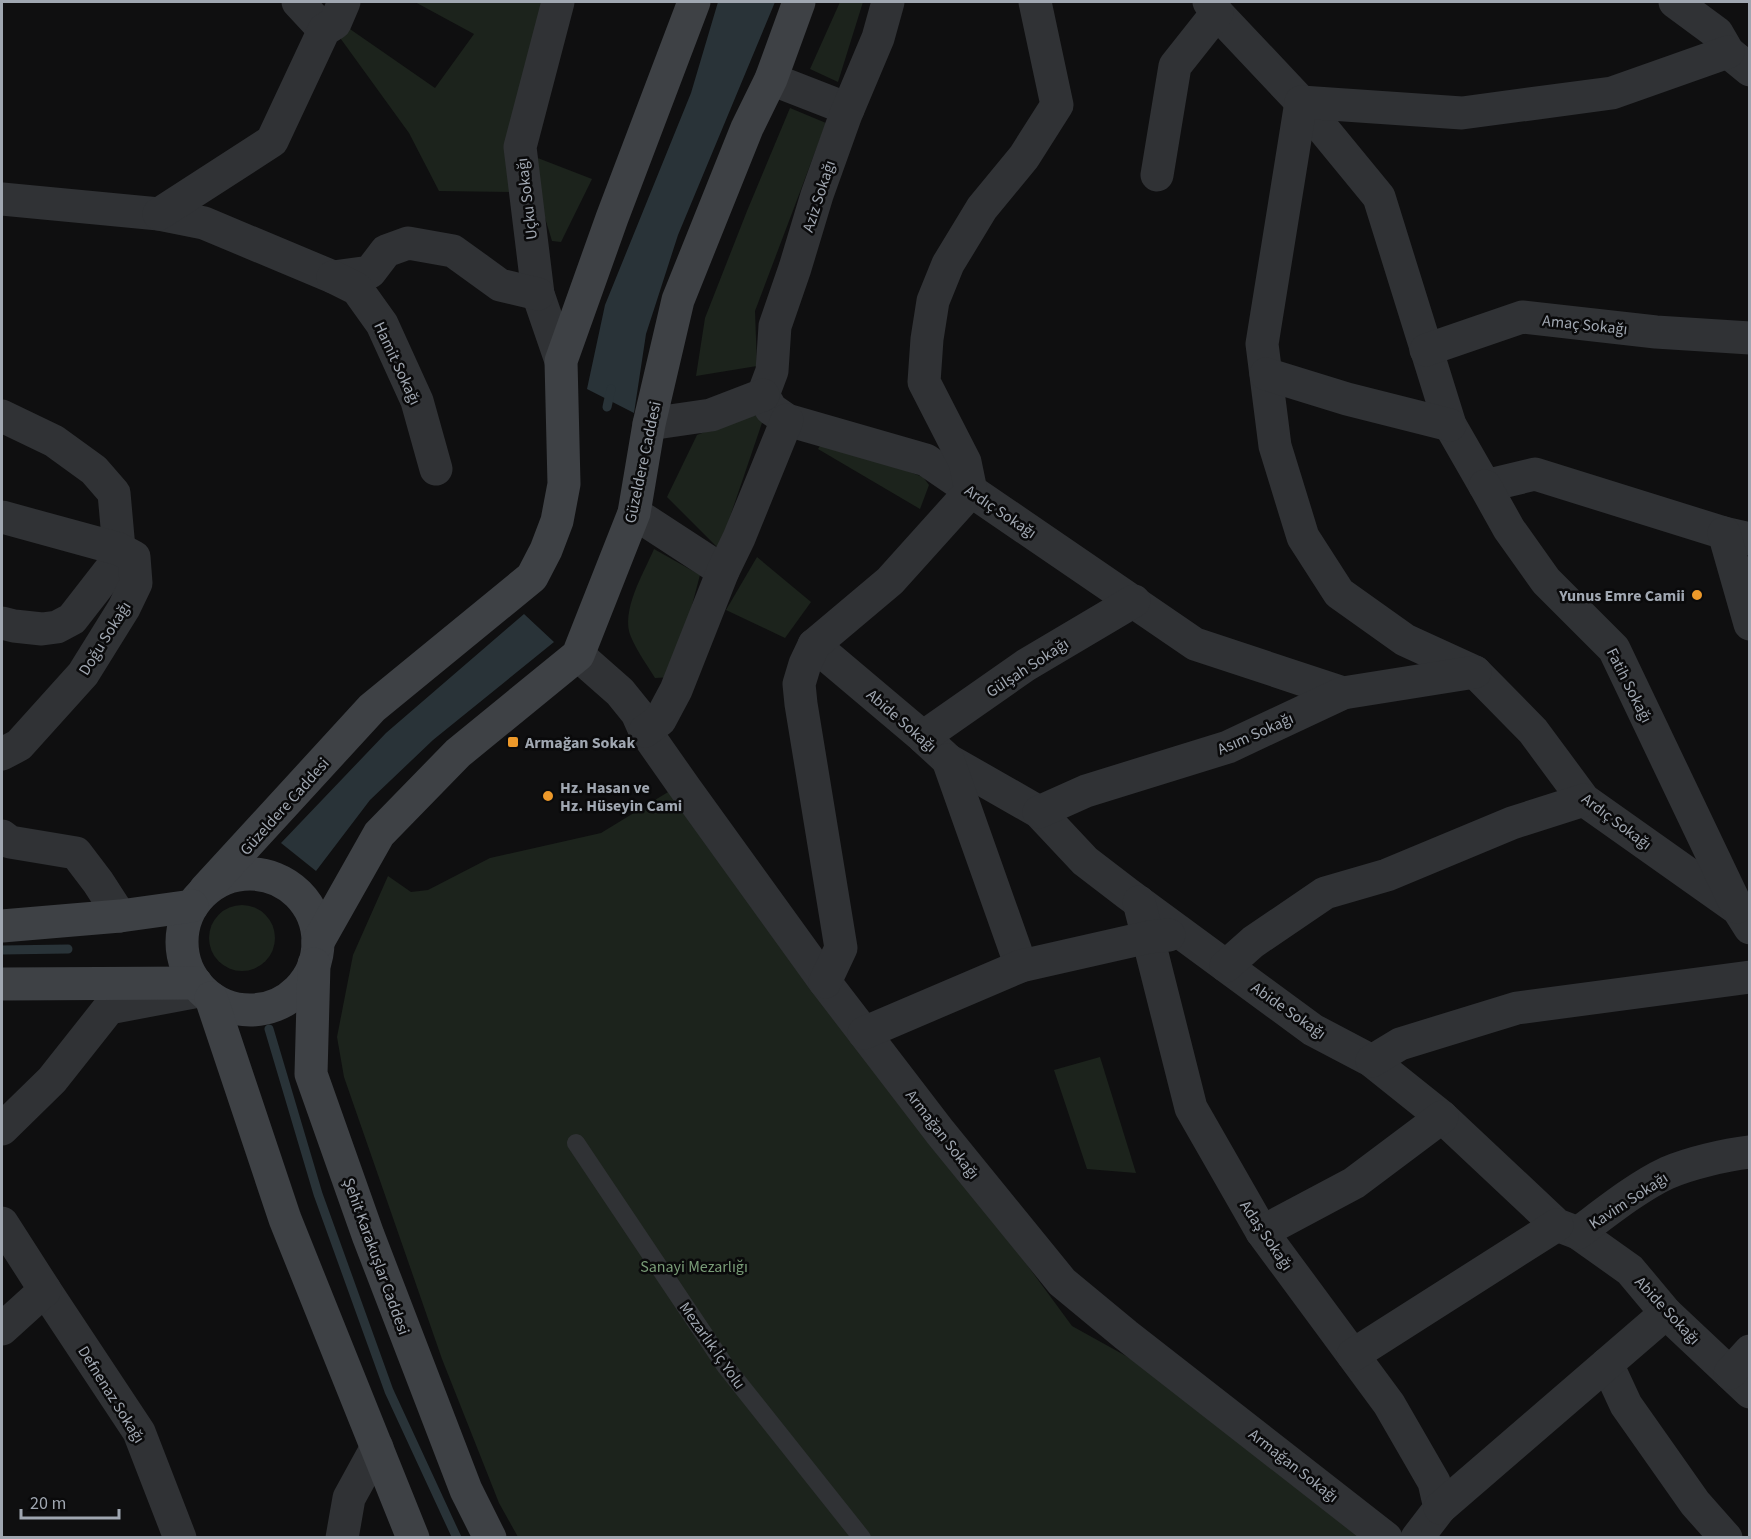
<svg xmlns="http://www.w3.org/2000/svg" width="1751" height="1539" viewBox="0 0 1751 1539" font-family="'Source Sans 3',sans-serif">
	<rect width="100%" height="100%" fill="#0f0f10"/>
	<!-- green -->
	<g fill="#1c231c">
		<polygon points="415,2 547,2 519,192 439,191 409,133 338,35 347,27 435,88 474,34"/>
		<polygon points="840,2 863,2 838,82 810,69"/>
		<polygon points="790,108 826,123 755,311 757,366 696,376 705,318 747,211"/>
		<polygon points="530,155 592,179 561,242 552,241 542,208"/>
		<polygon points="749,414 764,417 719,549 667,497 697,435"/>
		<polygon points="824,440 923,477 929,485 920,509 818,449"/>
		<path d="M654 549 700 575 673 677 655 678C647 665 637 651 631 637 620 611 644 573 654 549Z"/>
		<polygon points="757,557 811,602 785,638 726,610"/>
		<polygon points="673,789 894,1084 1072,1326 1153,1371 1373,1537 518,1537 499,1503 442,1359 344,1077 337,1037 353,955 388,876 411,892 428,890 490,858 601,833"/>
		<circle cx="242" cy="938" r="33"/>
		<polygon points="1100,1057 1136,1173 1087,1169 1054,1070"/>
	</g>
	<!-- water -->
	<g fill="#293338">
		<polygon points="718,2 775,2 678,235 646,334 634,413 587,389 605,305 691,93"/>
		<polygon points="524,614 554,642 433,740 370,800 316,871 281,843 386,733"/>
	</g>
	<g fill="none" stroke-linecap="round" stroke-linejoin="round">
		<!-- stream -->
		<g stroke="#293338" stroke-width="9">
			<polyline points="607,407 611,389"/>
			<polyline points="2,950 68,949"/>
			<polyline points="269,1029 318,1194 389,1391 457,1538"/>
		</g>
		<!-- service -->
		<polyline stroke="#303235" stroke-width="18" points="576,1143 726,1367 862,1538"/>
		<!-- minor -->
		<g stroke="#303235" stroke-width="33">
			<polyline points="298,2 324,30"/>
			<polyline points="558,2 520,147 538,294 561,361"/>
			<polyline points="1209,2 1217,13 1301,102 1379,197 1450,425 1485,486 1535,474 1724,533 1750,539"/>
			<polyline points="1675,2 1717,33 1728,52 1750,70"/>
			<polyline points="1728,52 1612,93 1462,113 1301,102 1262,344 1275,446 1303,537 1339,593 1405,640 1475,672 1533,731 1584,800 1738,909 1750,928"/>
			<polyline points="771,79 848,109"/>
			<polyline points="1157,175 1175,66 1217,13"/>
			<polyline points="2,199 159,214 204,223 333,277 370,272 386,251 408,243 453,251 500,285 538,294"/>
			<polyline points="159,214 272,141 324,30 335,23 344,2"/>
			<polyline points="333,277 357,289 382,324 417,401 436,469"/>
			<polyline points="1426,350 1522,317 1656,332 1750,338"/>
			<polyline points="1266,374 1347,399 1450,425"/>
			<polyline points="763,395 771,409 787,420 926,460 1195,644 1343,693"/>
			<polyline points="763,395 772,371 775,326 795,268 817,195 846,114 878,38 888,2"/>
			<polyline points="2,416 54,441 94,470 114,493 119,549 114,565 72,619 57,627 42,629 14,626 2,623"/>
			<polyline points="649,424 711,415 763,395"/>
			<polyline points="1485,486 1509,529 1546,581 1614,649 1737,907"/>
			<polyline points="634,513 723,571"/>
			<polyline points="2,517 119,549 134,557 136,583 124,608 83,674 19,745 2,754"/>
			<polyline points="1724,533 1750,624"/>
			<polyline points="814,645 923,737 948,760 1039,812 1085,861 1128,894 1313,1030 1372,1061 1442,1117 1557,1225 1578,1233 1630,1270 1666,1313 1750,1392"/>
			<polyline points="578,655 620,692 637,713 645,731 685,788 825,982 940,1132 1062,1282 1126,1335 1386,1538"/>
			<polyline points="645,731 660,720 676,690 723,571 739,538 787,420"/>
			<polyline points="923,737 1026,665 1134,601"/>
			<polyline points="948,760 1021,966"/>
			<polyline points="1039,812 1086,791 1228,747 1343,693 1475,672"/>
			<polyline points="2,836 10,842 76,853 98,882 120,916"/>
			<polyline points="1139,902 1191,1108 1262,1232 1389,1404 1434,1482 1440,1508 1417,1538"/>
			<polyline points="1226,966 1253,942 1325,893 1387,875 1512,823 1584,800"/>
			<polyline points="825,982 841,948 801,704 799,684 805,664 814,645 890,581 971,491 965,462 924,382 927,339 933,301 948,264 982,208 1024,157 1057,105 1035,2"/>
			<polyline points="864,1033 1021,966 1149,937 1169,935"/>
			<polyline points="1372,1061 1400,1044 1517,1008 1750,977"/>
			<polyline points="1262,1232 1354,1183 1442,1117"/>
			<path d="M1578 1233C1605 1213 1637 1187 1667 1173 1690 1163 1725 1155 1750 1152"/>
			<polyline points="45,1290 139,1432 180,1538"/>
			<polyline points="1353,1355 1557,1225"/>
			<polyline points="1607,1364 1626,1405 1695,1503 1726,1538"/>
			<polyline points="1730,1373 1750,1351"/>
			<polyline points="1440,1508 1666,1313"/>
			<polyline points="342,1538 349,1498 377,1447"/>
		</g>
		<!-- tertiary -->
		<g stroke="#303235" stroke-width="33">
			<polyline points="2,1129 52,1080 109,1008 199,991"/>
			<polyline points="2,1223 45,1290 2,1329"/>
		</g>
		<!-- secondary -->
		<g stroke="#3e4145" stroke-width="33">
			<circle cx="250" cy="942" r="68"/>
			<polyline points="205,890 372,708 532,577 546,550 557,521 564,484 561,361 612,218 694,2"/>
			<polyline points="2,926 120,916 192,906"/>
			<polyline points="318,942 379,834 458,753 578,655 634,513 649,424 678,300 747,128 771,79 799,2"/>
			<polyline points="314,964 311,1074 368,1235 466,1490 490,1538"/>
			<polyline points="2,984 196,983"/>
			<polyline points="211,998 285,1219 413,1538"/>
		</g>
	</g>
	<!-- markers -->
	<g fill="#ed992a" stroke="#0a0a0b" stroke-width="2">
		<circle cx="1697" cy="595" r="6"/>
		<rect x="507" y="736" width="12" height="12" rx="3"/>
		<circle cx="548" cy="796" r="6"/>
	</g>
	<g text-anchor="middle" stroke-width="5" stroke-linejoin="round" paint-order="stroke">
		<!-- street labels -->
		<g font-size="16" fill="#a0a7b1" stroke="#0a0a0b">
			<text transform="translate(818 196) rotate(-72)" y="6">Aziz Sokağı</text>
			<text transform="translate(526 199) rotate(-97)" y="6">Uçku Sokağı</text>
			<text transform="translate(1585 324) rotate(6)" y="6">Amaç Sokağı</text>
			<text transform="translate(398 363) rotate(65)" y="6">Hamit Sokağı</text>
			<text transform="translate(642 462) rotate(-78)" y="6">Güzeldere Caddesi</text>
			<text transform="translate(1001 511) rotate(34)" y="6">Ardıç Sokağı</text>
			<text transform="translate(104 638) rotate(-58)" y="6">Doğu Sokağı</text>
			<text transform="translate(1027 667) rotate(-33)" y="6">Gülşah Sokağı</text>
			<text transform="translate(1630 685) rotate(63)" y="6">Fatih Sokağı</text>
			<text transform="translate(902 720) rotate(41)" y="6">Abide Sokağı</text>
			<text transform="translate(1255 733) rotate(-24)" y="6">Asım Sokağı</text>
			<text transform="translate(284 806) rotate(-48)" y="6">Güzeldere Caddesi</text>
			<text transform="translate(1617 821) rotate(37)" y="6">Ardıç Sokağı</text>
			<text transform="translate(1289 1010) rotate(35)" y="6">Abide Sokağı</text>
			<text transform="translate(943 1134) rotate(52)" y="6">Armağan Sokağı</text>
			<text transform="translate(1628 1200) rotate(-33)" y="6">Kavim Sokağı</text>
			<text transform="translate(1267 1235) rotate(56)" y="6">Adaş Sokağı</text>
			<text transform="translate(377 1256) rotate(70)" y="6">Şehit Karakuşlar Caddesi</text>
			<text transform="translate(1668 1310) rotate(47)" y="6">Abide Sokağı</text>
			<text transform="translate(713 1345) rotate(55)" y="6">Mezarlık İç Yolu</text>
			<text transform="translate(112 1394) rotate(58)" y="6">Defnenaz Sokağı</text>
			<text transform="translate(1294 1465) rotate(38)" y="6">Armağan Sokağı</text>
		</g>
		<!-- poi labels -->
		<g font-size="16" font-weight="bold" fill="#a0a7b1" stroke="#0a0a0b" text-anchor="start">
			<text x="1685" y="601" text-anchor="end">Yunus Emre Camii</text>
			<text x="525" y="748">Armağan Sokak</text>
			<text x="560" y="793">Hz. Hasan ve<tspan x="560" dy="18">Hz. Hüseyin Cami</tspan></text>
		</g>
		<!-- park labels -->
		<g font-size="16" fill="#799c77" stroke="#0a0a0b">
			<text x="694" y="1272">Sanayi Mezarlığı</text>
		</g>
	</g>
	<!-- border -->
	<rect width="1751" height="1539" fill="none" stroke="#a0a7b1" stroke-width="6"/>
	<!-- scale -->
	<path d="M21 1509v9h98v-9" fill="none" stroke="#a0a7b1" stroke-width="3"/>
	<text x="30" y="1509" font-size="18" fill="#a0a7b1" stroke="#0a0a0b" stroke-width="4.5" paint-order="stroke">20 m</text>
</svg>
